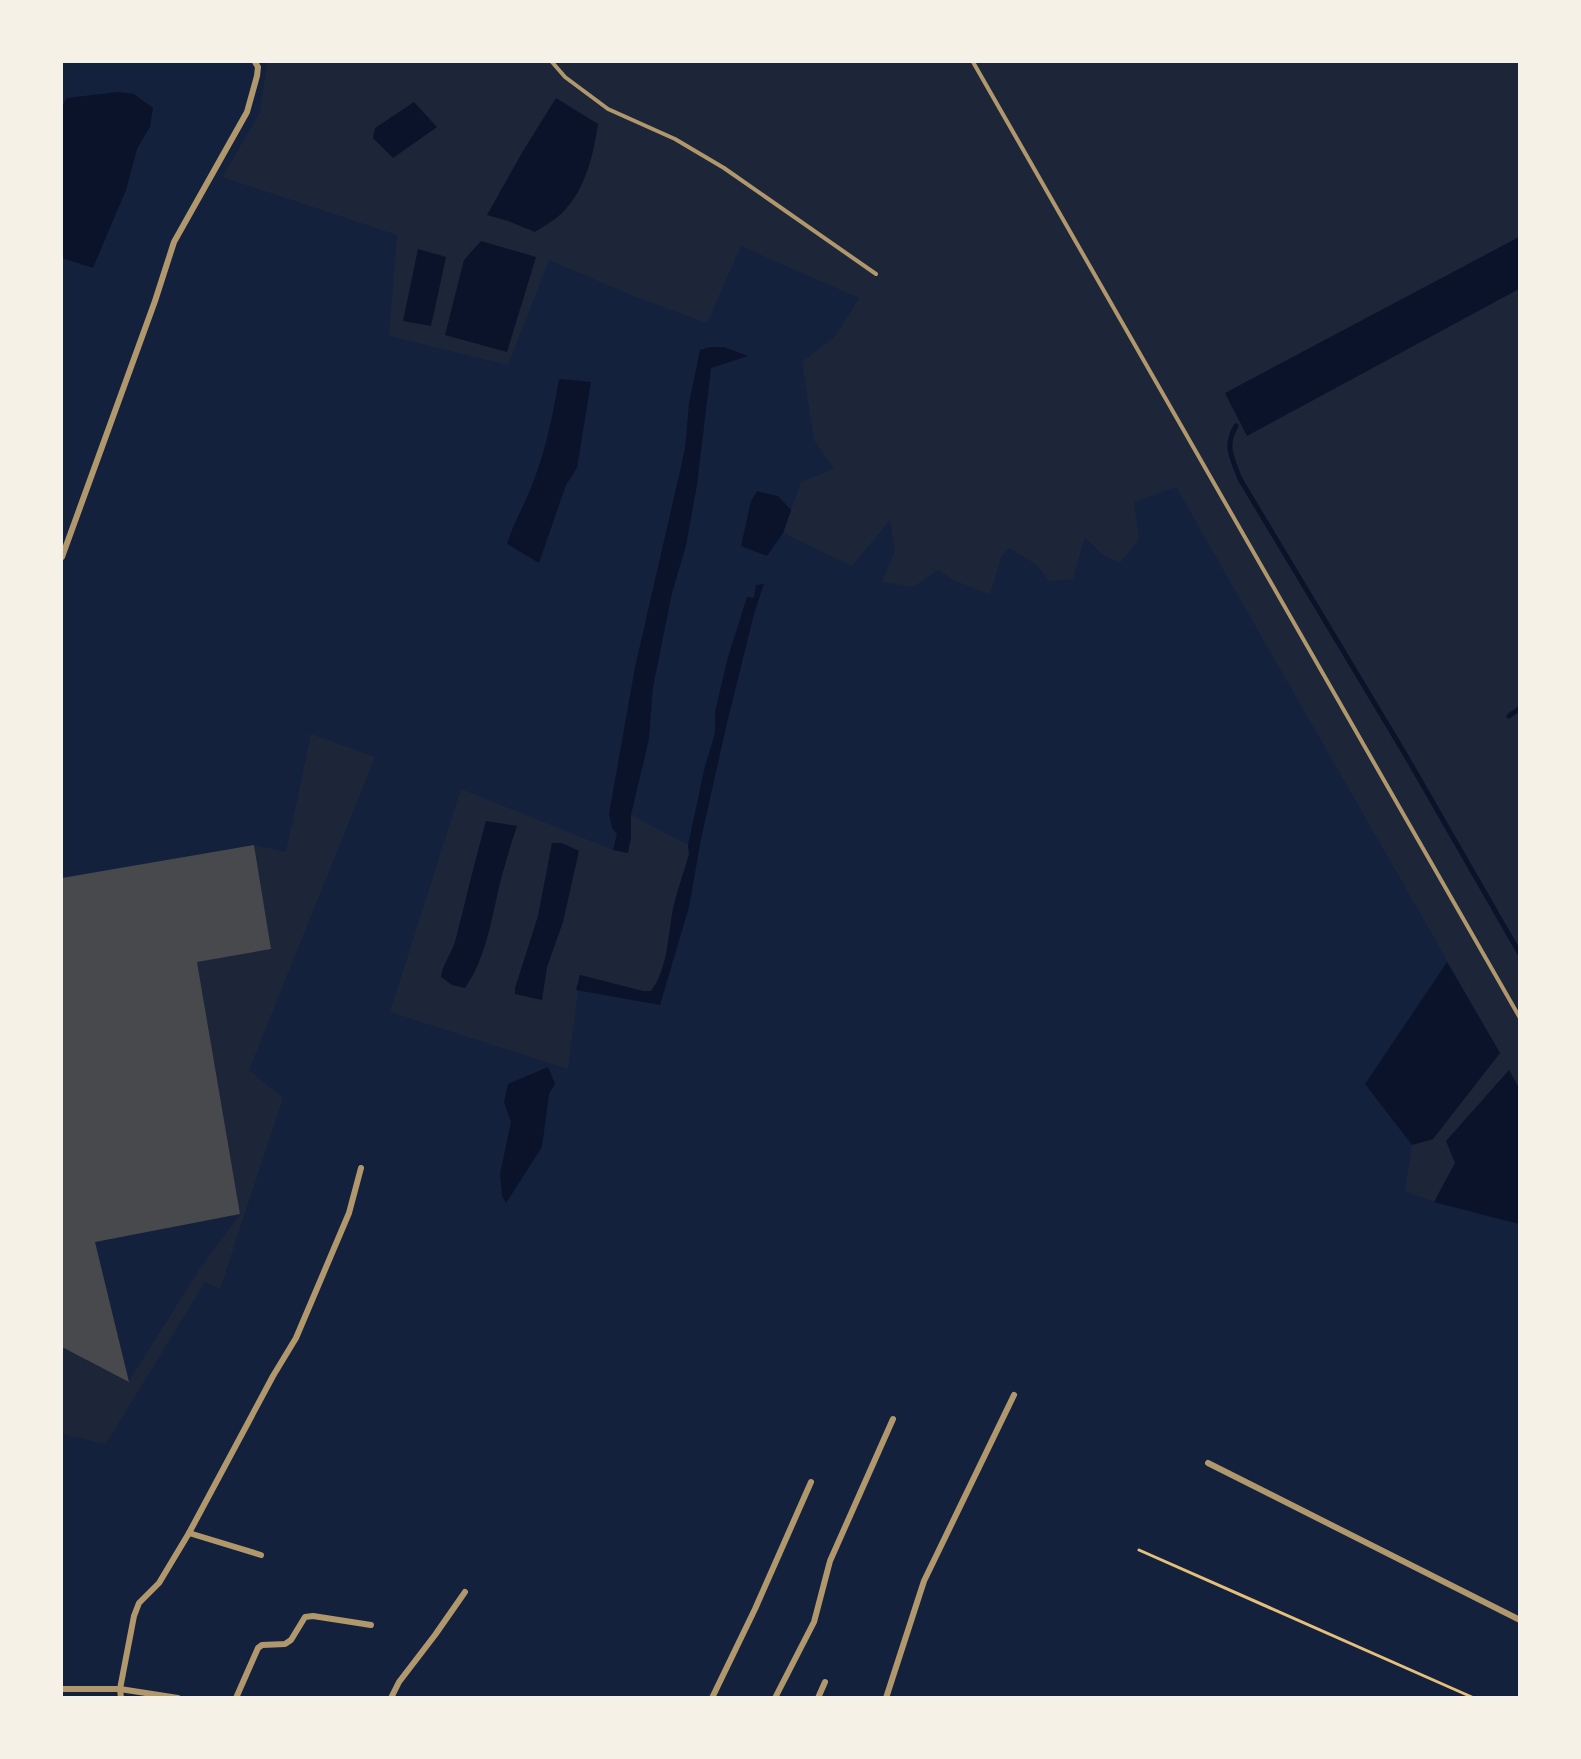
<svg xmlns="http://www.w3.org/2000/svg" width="1581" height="1759" viewBox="0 0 1581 1759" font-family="'Public Sans',sans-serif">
	<rect width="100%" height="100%" fill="#14213d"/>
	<!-- green -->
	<g fill="#1d2539">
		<polygon points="267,62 1519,62 1519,1088 1509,1070 1434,1202 1405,1191 1412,1145 1433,1139 1500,1053 1176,487 1134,502 1139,539 1120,563 1102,554 1085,537 1073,579 1049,581 1037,565 1009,548 1001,558 990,594 955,581 938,570 913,587 882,582 895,551 890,520 852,566 783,533 801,482 834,469 814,440 802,362 835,337 859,298 741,246 707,323 631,295 549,260 508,365 389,336 397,235 222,177 260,113"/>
		<polygon points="311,734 375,757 249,1070 283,1098 220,1289 205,1282 106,1444 62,1434 62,1347 129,1381 199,1270 240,1214 197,962 271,949 254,845 286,852"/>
		<path d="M461 789 613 850 627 853 631 837V815L688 845 689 854C684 872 677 891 673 909 668 936 668 969 651 991H643L580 975 568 1069 390 1012Z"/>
	</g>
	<!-- water -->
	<g fill="#0b132b">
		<polygon points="118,92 134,94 153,108 150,127 137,149 126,190 93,268 62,258 62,106 67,98"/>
		<path d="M556 98 598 124C593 156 586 188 563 212 555 220 544 226 535 232L508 221 487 215 523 151Z"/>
		<polygon points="414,102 437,127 393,158 373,138 375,128"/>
		<polygon points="1519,237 1519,289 1247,436 1225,393"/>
		<polygon points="481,241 536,257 507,352 445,335 464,260"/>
		<polygon points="418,249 446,257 431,326 403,321"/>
		<polygon points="710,347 724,347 748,356 711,368 697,485 686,546 672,593 653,687 649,739 631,815 631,837 628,853 613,850 617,834 612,828 609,814 635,667 685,449 689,403 700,350"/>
		<path d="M559 379 591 382 577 468 566 485 539 563 507 544C512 527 520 513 527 497 544 459 552 420 559 379Z"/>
		<polygon points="757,491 778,496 791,510 783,533 767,556 741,546 751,501"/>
		<path d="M764 584 754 614 727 723 701 839 689 907 660 1005 576 990 580 975 643 991H651C668 969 668 935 673 909 677 891 684 872 689 854L688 845 705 766 715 733V712L728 657 747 597 754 598 756 585Z"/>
		<path d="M486 821 517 826C511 843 506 861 501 879 492 915 487 957 465 988L452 985 441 977C443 962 453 952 456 938 466 899 475 860 486 821Z"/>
		<polygon points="552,843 562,843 579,851 563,922 547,967 542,1000 515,994 515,988 538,916"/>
		<polygon points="1447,962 1500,1053 1433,1139 1412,1145 1365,1084"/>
		<polygon points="548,1067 555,1084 549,1094 542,1147 506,1203 502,1196 500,1174 511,1122 504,1102 508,1084"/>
		<polygon points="1509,1070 1519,1088 1519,1224 1434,1202 1455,1163 1446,1141"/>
	</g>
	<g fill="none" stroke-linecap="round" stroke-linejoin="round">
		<!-- stream -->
		<g stroke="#0b132b" stroke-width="5">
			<path d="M1236 426C1224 446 1232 458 1240 479L1405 754 1520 954"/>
			<polyline points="1509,716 1520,708"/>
		</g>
	</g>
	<!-- building -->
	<polygon fill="#48494c" points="254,845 271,949 197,962 240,1214 95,1242 129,1382 62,1347 62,878"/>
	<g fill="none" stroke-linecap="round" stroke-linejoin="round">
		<!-- path -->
		<polyline stroke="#e5c07b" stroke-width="3" points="1139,1550 1474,1698"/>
		<!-- service -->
		<g stroke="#b1986c" stroke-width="4">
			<polyline points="552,62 565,77 608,109 675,139 724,168 876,274"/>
			<polyline points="973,62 1520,1018"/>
		</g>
		<!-- minor -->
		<g stroke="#b1986c" stroke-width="6">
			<polyline points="62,557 155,301 174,242 247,112 257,76 258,67 255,62"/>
			<polyline points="1208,1463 1520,1620"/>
			<polyline points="189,1533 261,1555"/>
			<polyline points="62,1689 120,1689 178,1698"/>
			<polyline points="121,1698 120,1689 134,1616 139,1603 159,1583 189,1533 273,1376 296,1338 349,1213 361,1168"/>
			<polyline points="236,1698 258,1648 262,1645 285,1644 291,1640 305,1617 313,1616 371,1625"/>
			<polyline points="391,1698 399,1682 435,1635 465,1592"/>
			<polyline points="712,1698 755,1609 811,1482"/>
			<polyline points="775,1698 814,1622 830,1561 893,1419"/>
			<polyline points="818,1698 825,1682"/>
			<polyline points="886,1698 924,1581 1014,1395"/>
		</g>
	</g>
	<!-- border -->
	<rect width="1581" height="1759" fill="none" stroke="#f6f1e7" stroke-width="126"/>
</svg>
